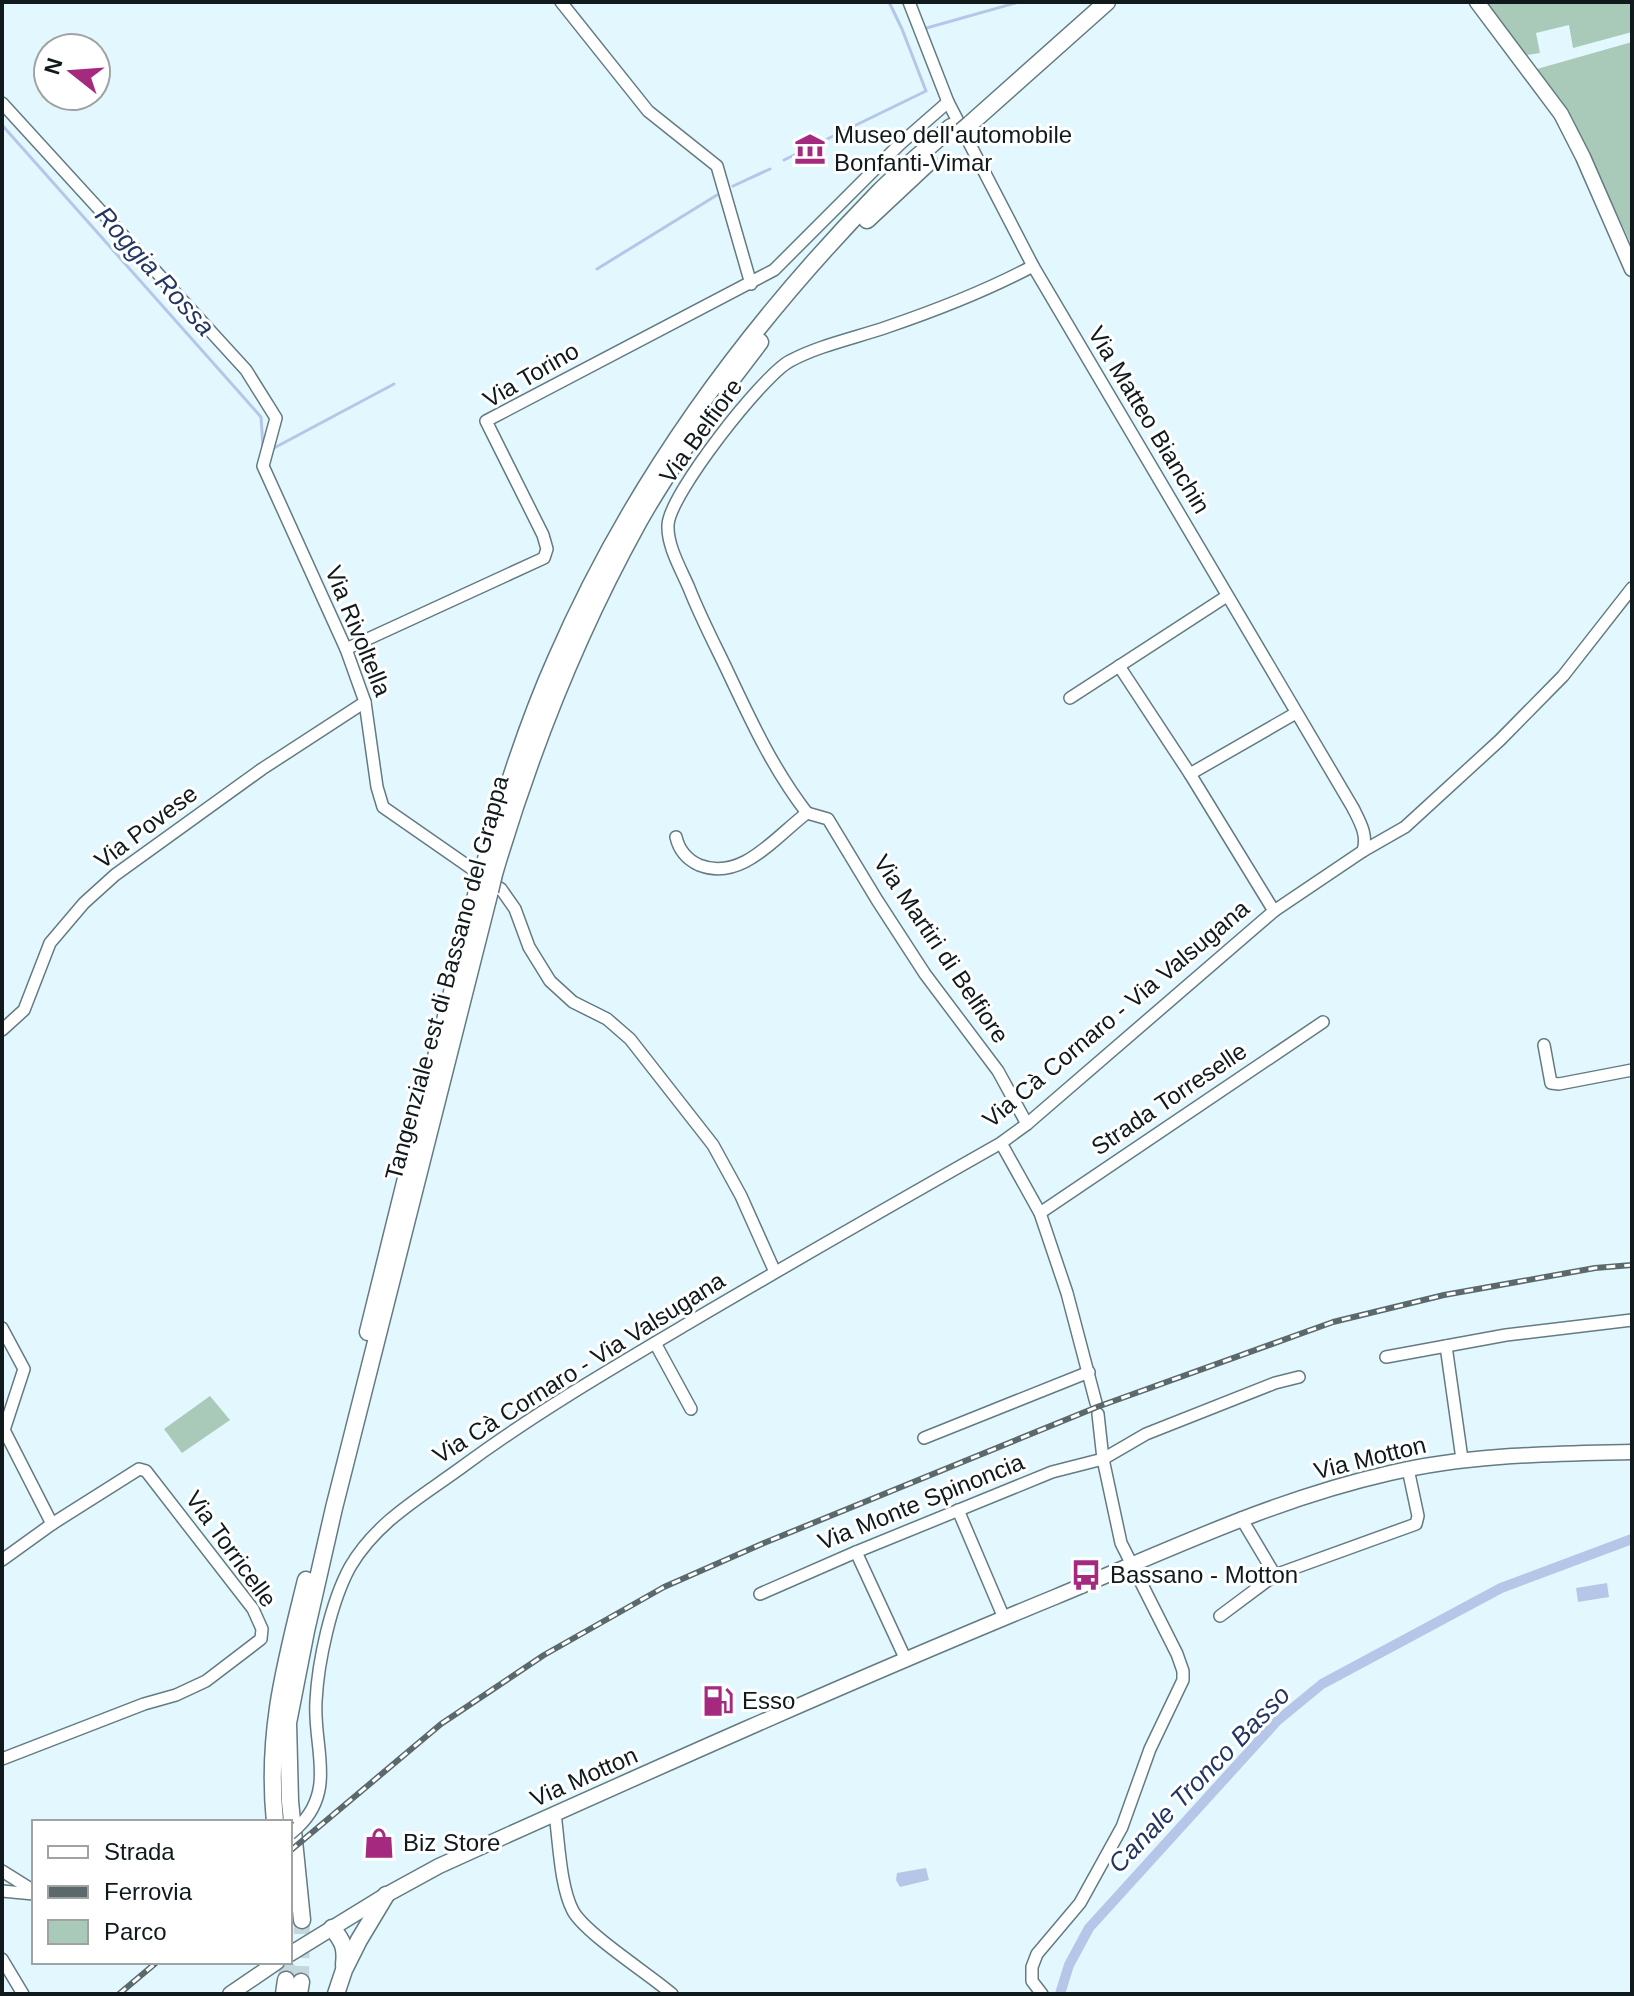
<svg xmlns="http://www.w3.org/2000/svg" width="1634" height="1996" viewBox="0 0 1634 1996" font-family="Helvetica,sans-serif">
	<rect width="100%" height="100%" fill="#e3f8fe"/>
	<!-- green -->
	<g fill="#aacab9">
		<polygon points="1487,2 1632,2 1632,32 1573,48 1569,25 1536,33 1540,53 1527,55"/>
		<polygon points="1632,42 1632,246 1572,117 1537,69"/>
		<polygon points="210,1396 230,1420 182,1453 164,1429"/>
	</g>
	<!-- water -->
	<g fill="#b5c6e9">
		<polygon points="1607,1583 1609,1597 1578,1602 1576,1588"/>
		<polygon points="926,1868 929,1880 900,1887 896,1880 897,1873"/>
	</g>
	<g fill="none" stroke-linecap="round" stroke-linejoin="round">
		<!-- stream -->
		<g stroke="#b5c6e9" stroke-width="3">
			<polyline points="923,29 1019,2"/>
			<polyline points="2,125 261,417 263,447"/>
			<polyline points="784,160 926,91 902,29 889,2"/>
			<polyline points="733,186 770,169"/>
			<polyline points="597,269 717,195"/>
			<polyline points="274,448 394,384"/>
		</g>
		<!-- canal -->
		<polyline stroke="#b5c6e9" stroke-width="10" points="1060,1994 1069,1965 1089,1928 1277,1721 1322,1684 1501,1588 1632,1539"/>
		<!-- highway-tunnel -->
		<g stroke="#c3d7dc" stroke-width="16" stroke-dasharray="16 8" stroke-linecap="butt">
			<polyline points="286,1980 287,1962"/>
			<polyline points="301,1982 302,1920"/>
		</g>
		<defs>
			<g id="minor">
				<polyline points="561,2 648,111 717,166 751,284"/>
				<path d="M909 2 948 102 1033 266 1353 808C1360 822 1368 835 1363 851"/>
				<polyline points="2,103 246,370 276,418 263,466 346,649 365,702 377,787 383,807 501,889 515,909 529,947 550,981 573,1002 607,1019 630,1039 713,1145 741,1196 775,1272"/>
				<polyline points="346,649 544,558 547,549 543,535 486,421 774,270 900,144 948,102"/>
				<polyline points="1119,666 1190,774 1274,911"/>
				<polyline points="1070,698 1227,596"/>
				<polyline points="1190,774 1296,713"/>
				<path d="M807 813C773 769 751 721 727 670 714 643 700 616 689 588 681 569 667 546 668 525 669 495 763 375 790 361 820 345 855 338 887 327 937 310 986 291 1033 266"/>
				<polyline points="807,813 828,819 877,900 925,974 998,1071 1027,1124"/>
				<path d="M676 837C679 850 686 859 699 865 742 882 775 837 807 813"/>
				<polyline points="2,1030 24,1010 50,943 84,903 115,875 262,769 365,702"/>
				<polyline points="1544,1045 1551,1083 1559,1084 1632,1070"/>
				<polyline points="1001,1143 1040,1213 1067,1293 1096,1403"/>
				<polyline points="1040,1213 1323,1022"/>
				<polyline points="2,1328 24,1369 4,1430 52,1524"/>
				<polyline points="655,1343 691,1409"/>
				<polyline points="1446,1346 1462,1459"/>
				<polyline points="1386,1357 1506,1335 1632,1320"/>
				<polyline points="924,1438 1089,1372"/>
				<polyline points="958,1510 1004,1618"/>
				<polyline points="1241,1518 1275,1575"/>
				<polyline points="856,1552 906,1660"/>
				<polyline points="2,1560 52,1524 139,1469 146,1471 253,1609 262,1629 261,1639 206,1681 176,1695 144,1704 2,1759"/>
				<polyline points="760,1594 856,1552 1052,1472 1103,1459 1146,1434 1275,1383 1299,1377"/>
				<polyline points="1220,1616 1275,1575 1416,1524 1418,1516 1408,1469"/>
				<path d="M555 1814C559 1842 560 1886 573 1911 586 1934 649 1974 672 1994"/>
				<path d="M298 1827C337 1790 313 1747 316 1701 318 1661 331 1602 350 1567 377 1521 421 1497 462 1467 535 1413 614 1367 692 1321 794 1261 897 1202 1001 1143L1027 1124 1274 911 1363 851 1405 827 1500 740 1563 676 1632 588"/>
				<polyline points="2,1871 34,1891"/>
				<polyline points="2,1891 34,1894"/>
				<polyline points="2,1959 23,1994"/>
				<polyline points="1042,1994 1032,1981 1032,1967 1037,1954 1080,1903 1122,1827 1150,1749 1183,1680 1183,1671 1177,1654 1121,1543 1103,1459 1098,1414"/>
			</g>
			<g id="major">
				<polyline points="1477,2 1561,114 1583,157 1632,269"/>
				<path d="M290 1954 386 1895 439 1866C643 1774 848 1682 1055 1597 1167 1551 1271 1500 1390 1473 1470 1454 1551 1454 1632 1452"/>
				<polyline points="230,1994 277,1962"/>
			</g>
			<g id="highway">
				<polyline points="970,124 1107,2"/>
				<polyline points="867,220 929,162"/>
				<polyline points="725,388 760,342"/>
				<path d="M484 866C504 796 526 726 556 659 632 484 746 328 879 192 902 169 927 149 951 127"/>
				<path d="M494 874C530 752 576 635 638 523 657 488 681 454 703 420"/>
				<polyline points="368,1332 479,883"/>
				<path d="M275 1822C266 1733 285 1665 306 1580"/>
				<polyline points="302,1920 290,1801 288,1723 306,1631 334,1508 490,891"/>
				<path d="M332 1928C343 1941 346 1948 344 1965"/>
				<polyline points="284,1994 286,1980"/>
				<polyline points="299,1994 301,1982"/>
				<polyline points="336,1994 344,1970 359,1940 386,1895"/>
			</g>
		</defs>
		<!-- minor casing -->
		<use href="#minor" stroke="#637b81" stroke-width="14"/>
		<!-- major casing -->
		<use href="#major" stroke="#637b81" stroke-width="17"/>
		<!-- highway casing -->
		<use href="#highway" stroke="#637b81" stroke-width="19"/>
		<!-- minor -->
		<use href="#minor" stroke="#fff" stroke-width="11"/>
		<!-- major -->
		<use href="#major" stroke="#fff" stroke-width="14"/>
		<!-- highway -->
		<use href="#highway" stroke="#fff" stroke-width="16"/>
		<defs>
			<g id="rail">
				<polyline points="290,1851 441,1724 544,1655 664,1587 764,1543 1097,1407 1333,1322 1444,1295 1595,1268 1632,1265"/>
				<polyline points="119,1994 157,1962"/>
			</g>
		</defs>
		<!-- rail casing -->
		<use href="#rail" stroke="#5b696d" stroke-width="6"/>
		<!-- rail -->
		<use href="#rail" stroke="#fff" stroke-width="3" stroke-dasharray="9" stroke-linecap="butt"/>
		<defs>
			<polyline id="minor-bridge" points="290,1834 298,1827"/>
			<g id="highway-bridge">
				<polyline points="956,136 970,124"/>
				<polyline points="479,883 484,866"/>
				<polyline points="490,891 494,874"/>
			</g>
		</defs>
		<!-- minor-bridge casing -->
		<use href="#minor-bridge" stroke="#637b81" stroke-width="14" stroke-linecap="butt"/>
		<!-- highway-bridge casing -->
		<use href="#highway-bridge" stroke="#637b81" stroke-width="19" stroke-linecap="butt"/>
		<!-- minor-bridge -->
		<use href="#minor-bridge" stroke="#fff" stroke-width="11"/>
		<!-- highway-bridge -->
		<use href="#highway-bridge" stroke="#fff" stroke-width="16"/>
	</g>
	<!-- icons -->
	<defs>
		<symbol id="museum-bare" viewBox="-9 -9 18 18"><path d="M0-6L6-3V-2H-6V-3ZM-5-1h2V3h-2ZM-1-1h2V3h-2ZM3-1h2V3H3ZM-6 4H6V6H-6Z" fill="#a52a7f" stroke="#fff" stroke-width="2.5" paint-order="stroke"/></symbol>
		<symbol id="bus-bare" viewBox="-9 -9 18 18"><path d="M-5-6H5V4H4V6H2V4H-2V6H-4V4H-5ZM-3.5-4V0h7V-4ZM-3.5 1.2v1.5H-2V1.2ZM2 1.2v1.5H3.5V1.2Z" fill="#a52a7f" stroke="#fff" stroke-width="2.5" paint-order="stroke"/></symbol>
		<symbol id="fuel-bare" viewBox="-9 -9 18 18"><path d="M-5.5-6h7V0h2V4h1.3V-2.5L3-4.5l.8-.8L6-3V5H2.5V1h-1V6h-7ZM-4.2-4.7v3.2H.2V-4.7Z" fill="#a52a7f" stroke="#fff" stroke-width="2.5" paint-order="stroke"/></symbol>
		<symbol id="shop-bare" viewBox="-9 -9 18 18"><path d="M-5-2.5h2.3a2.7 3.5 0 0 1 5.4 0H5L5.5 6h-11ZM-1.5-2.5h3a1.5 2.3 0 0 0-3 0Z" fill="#a52a7f" stroke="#fff" stroke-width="2.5" paint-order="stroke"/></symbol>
	</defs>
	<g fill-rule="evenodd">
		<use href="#museum-bare" x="788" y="127" width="44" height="44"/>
		<use href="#bus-bare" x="1064" y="1553" width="44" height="44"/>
		<use href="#fuel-bare" x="696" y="1679" width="44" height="44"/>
		<use href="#shop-bare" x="357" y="1821" width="44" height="44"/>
	</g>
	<g text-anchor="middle" stroke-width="6" stroke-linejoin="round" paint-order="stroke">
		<!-- poi labels -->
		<g font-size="24" fill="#101a1c" stroke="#fff" text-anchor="start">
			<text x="834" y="143">Museo dell'automobile<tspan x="834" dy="28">Bonfanti-Vimar</tspan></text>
			<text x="1110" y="1583">Bassano - Motton</text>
			<text x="742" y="1709">Esso</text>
			<text x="403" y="1851">Biz Store</text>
		</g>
		<!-- street labels -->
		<g font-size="24" fill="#101a1c" stroke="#fff">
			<text transform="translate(531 375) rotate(-30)" y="8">Via Torino</text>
			<text transform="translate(1149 420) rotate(59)" y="8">Via Matteo Bianchin</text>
			<text transform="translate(701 431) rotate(-54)" y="8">Via Belfiore</text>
			<text transform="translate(358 631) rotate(68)" y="8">Via Rivoltella</text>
			<text transform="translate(146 827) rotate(-37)" y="8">Via Povese</text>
			<text transform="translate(941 949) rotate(56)" y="8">Via Martiri di Belfiore</text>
			<text transform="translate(447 978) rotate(-75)" y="8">Tangenziale est di Bassano del Grappa</text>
			<text transform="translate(1116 1014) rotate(-40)" y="8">Via Cà Cornaro - Via Valsugana</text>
			<text transform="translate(1169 1099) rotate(-34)" y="8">Strada Torreselle</text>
			<text transform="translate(579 1368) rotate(-32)" y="8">Via Cà Cornaro - Via Valsugana</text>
			<text transform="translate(1370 1458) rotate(-14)" y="8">Via Motton</text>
			<text transform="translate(921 1502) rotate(-22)" y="8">Via Monte Spinoncia</text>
			<text transform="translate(231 1549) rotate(54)" y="8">Via Torricelle</text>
			<text transform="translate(584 1777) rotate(-24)" y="8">Via Motton</text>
		</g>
		<!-- water labels -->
		<g font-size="26" font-style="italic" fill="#233663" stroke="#fff">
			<text transform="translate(155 271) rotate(48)" y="9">Roggia Rossa</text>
			<text transform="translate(1199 1779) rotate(-46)" y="9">Canale Tronco Basso</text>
		</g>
	</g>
	<!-- border -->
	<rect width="1634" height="1996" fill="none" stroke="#101a1c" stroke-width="8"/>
	<!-- legend -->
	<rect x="32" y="1820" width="260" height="144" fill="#ffffff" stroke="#9fa3a4" stroke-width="2"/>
	<rect x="48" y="1846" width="40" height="12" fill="#ffffff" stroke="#9fa3a4" stroke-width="2"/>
	<text x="104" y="1860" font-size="24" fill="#101a1c">Strada</text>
	<rect x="48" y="1886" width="40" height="12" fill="#5b696d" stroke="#9fa3a4" stroke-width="2"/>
	<text x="104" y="1900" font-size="24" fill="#101a1c">Ferrovia</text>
	<rect x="48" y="1920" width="40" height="24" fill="#aacab9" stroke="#9fa3a4" stroke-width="2"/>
	<text x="104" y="1940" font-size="24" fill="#101a1c">Parco</text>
	<!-- north arrow -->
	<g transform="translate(72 72) rotate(287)"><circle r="38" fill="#ffffff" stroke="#9fa3a4" stroke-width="2"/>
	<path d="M0-6L14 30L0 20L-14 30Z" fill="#a52a7f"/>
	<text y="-12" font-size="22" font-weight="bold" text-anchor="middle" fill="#101a1c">N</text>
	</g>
</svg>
